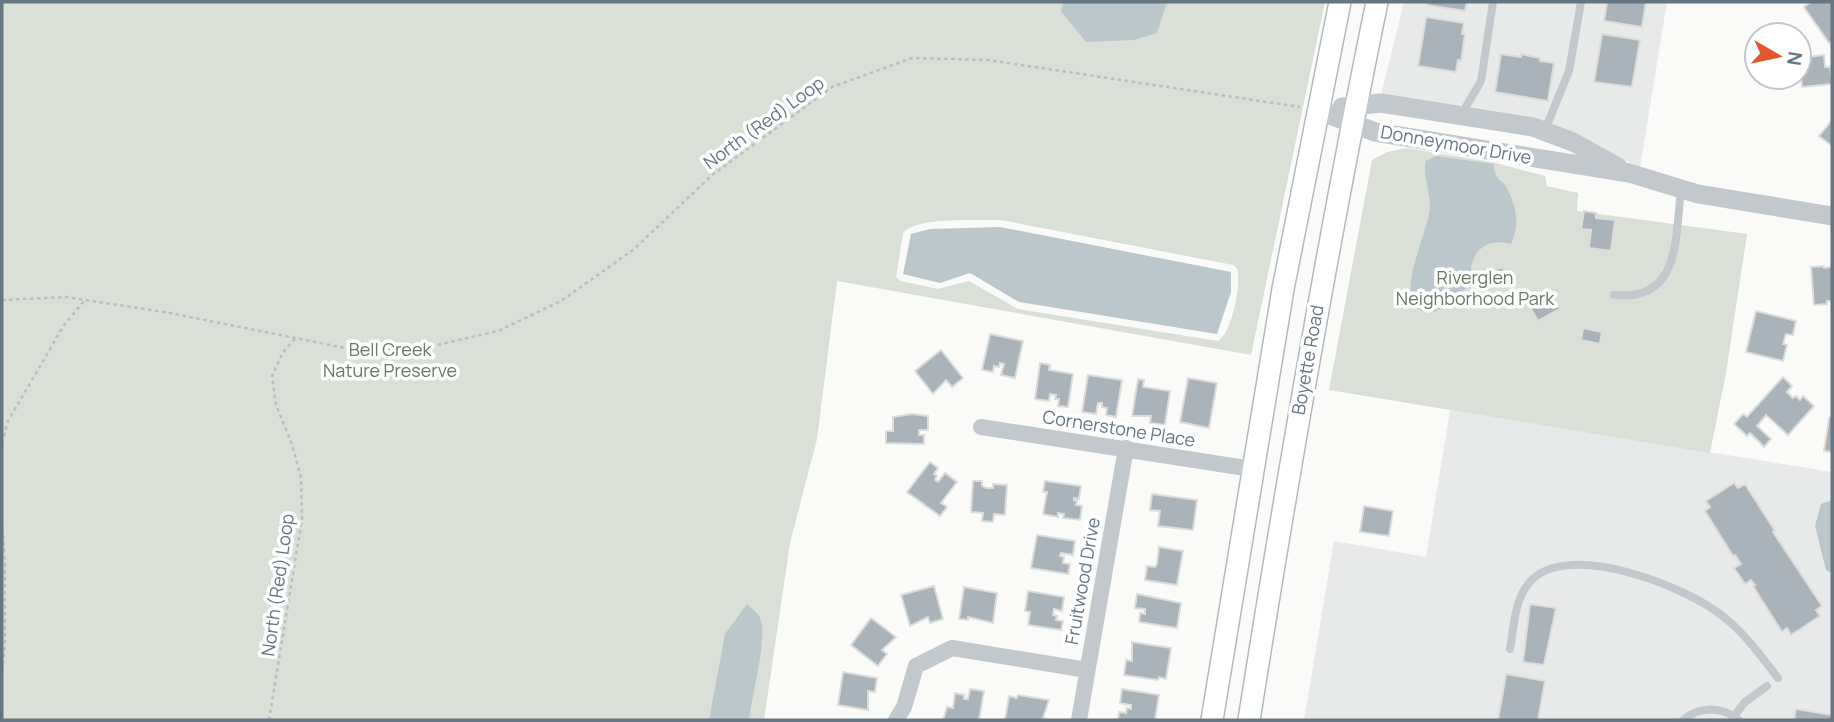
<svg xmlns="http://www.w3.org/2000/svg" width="1834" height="722" viewBox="0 0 1834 722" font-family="Manrope,sans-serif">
	<rect width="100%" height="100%" fill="#fafaf8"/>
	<!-- built -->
	<g fill="#e8e9e9">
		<polygon points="1404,2 1667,2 1640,168 1596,145 1381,95"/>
		<polygon points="1450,410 1832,472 1832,720 1304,720 1334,541 1426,557"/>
	</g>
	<!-- green -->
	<g fill="#dadfd7" fill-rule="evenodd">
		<path d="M2 2H1325L1251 355 837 281 817 439 790 543 764 720H2ZM1001 220 1233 265 1237 268C1242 283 1232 333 1218 341L1018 309 969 281 938 289 901 281 896 277 903 233C917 216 979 221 1001 220Z"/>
		<polygon points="1407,148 1496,163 1545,176 1547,186 1578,193 1577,211 1747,234 1726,373 1710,453 1329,390 1372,160 1387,152"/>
	</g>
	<!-- water -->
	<g fill="#bbc7cb">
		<polygon points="1063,2 1167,2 1157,33 1134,40 1086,42 1061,11"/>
		<path d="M1436 156 1494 164C1493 171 1497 181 1504 183 1516 205 1521 220 1511 244 1482 236 1465 258 1473 285 1456 290 1446 314 1427 312 1389 309 1428 232 1430 209 1431 193 1422 174 1426 161Z"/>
		<polygon points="1000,227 1231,272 1231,292 1217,334 1019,302 970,273 940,283 903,274 911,234 930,229"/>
		<polygon points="1832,500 1832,573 1826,570 1815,526 1821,504"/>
		<path d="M747 604C751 608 756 612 759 616 770 633 751 697 749 720H709L725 634Z"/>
	</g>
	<!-- building -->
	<g fill="#aab3b9" stroke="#dcdcda" stroke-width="2">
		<polygon points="1428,2 1467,2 1465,11 1427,5"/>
		<polygon points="1607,2 1646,2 1642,27 1604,21"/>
		<polygon points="1811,2 1832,2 1832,41 1829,43 1804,7"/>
		<polygon points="1426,17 1464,23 1462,34 1465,34 1461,61 1458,60 1456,72 1418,66"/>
		<polygon points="1602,34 1640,40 1632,87 1594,82"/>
		<polygon points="1501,54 1521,57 1521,54 1540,58 1540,61 1554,63 1548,101 1495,92"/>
		<polygon points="1824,55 1825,67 1830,67 1832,84 1802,87 1801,76 1799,76 1799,58"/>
		<polygon points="1832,120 1832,146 1819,136"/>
		<polygon points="1584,211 1596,213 1596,218 1615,220 1611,251 1589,248 1591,230 1581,229"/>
		<polygon points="1823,266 1824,268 1832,267 1832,308 1832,301 1827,301 1827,304 1814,305 1811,267"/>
		<circle cx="1500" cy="275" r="7"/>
		<polygon points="1552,295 1560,309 1538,321 1530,307"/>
		<polygon points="1756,311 1796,321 1793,335 1786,334 1783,344 1787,345 1783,361 1746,352"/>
		<polygon points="1583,328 1602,332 1600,344 1581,340"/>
		<polygon points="990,334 1023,341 1015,378 1001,375 1004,364 1000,363 999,367 994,366 993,372 982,370"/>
		<polygon points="941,350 963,378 952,387 946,380 933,394 915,371"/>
		<polygon points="1040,363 1050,365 1049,370 1073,374 1068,407 1058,406 1059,399 1055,399 1056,395 1050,394 1049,401 1035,399"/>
		<polygon points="1088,375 1122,380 1116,417 1106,415 1107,408 1102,407 1102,403 1098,403 1096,414 1082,412"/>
		<polygon points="1783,377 1792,386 1787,392 1793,398 1796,396 1800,400 1803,396 1814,406 1788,435 1766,415 1757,426 1771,439 1764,447 1750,433 1747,436 1734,424 1743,414 1747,417"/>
		<polygon points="1188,378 1217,383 1209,428 1180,422"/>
		<polygon points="1138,379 1144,380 1143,387 1170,391 1165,425 1150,423 1151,416 1132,416"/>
		<polygon points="912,414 928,416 928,430 919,430 919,435 924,435 924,444 886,443 886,431 893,431 893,417"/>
		<polygon points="1832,417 1832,452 1824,451 1829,418"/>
		<polygon points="930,462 938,468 934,474 937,476 935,480 938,482 945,473 957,482 941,503 947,507 940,516 907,492"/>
		<polygon points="973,481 982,481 982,486 986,488 993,488 993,484 1007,485 1005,515 994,514 993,522 982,521 983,513 971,512"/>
		<polygon points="1045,481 1081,486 1079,499 1074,498 1074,500 1077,501 1076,505 1082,506 1080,520 1063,518 1064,514 1058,513 1058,517 1043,514 1047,492 1043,492"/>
		<polygon points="1734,483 1738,488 1745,484 1775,531 1773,532 1822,606 1816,610 1820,616 1791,635 1787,628 1782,632 1753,586 1755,585 1751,580 1745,584 1734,568 1741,564 1735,555 1733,556 1705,511 1710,507 1706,501"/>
		<polygon points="1152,494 1197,500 1193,530 1158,526 1160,511 1150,510"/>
		<polygon points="1364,506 1393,511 1389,536 1360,532"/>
		<polygon points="1037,535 1075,541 1073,555 1061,553 1060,556 1064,557 1063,563 1070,564 1068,574 1031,568"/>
		<polygon points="1159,547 1183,551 1177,585 1145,580 1147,566 1155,567 1157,564"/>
		<polygon points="934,586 943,619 930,623 928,617 910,626 901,595"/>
		<polygon points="964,587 997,593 993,623 968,617 968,620 959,619"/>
		<polygon points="1028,591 1064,597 1062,611 1054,609 1053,615 1057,616 1056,620 1063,621 1061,630 1028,625 1030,612 1025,611"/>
		<polygon points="1137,594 1181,603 1177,628 1139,622 1140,613 1145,614 1145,609 1135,608"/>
		<polygon points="1530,604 1556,608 1544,665 1523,662"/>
		<polygon points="871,618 896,637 882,650 887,654 878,666 851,645"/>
		<polygon points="1132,642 1171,648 1166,679 1159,677 1158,680 1124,675 1126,660 1132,661"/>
		<polygon points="843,672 877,678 875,692 868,691 868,710 838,705"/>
		<polygon points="1506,674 1545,681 1538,720 1498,720"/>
		<polygon points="970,689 984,691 979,720 943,720 947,707 953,708 955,693 964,695 964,699 968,699"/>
		<polygon points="1122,689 1159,695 1155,720 1118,720 1119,712 1126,713 1127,708 1131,709 1131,705 1120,703"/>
		<polygon points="1018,695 1049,700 1043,718 1049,720 1005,720 1009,696 1017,698"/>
		<polygon points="1796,709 1832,715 1832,720 1794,720"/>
	</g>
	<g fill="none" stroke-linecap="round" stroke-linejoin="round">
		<defs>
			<g id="secondary">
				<polyline points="1212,720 1283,289 1340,2"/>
				<path d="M1249 720C1287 480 1328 240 1377 2"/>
			</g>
		</defs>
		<!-- secondary casing -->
		<use href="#secondary" stroke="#b3babf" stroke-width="24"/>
		<!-- path -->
		<g stroke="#bbbfc2" stroke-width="2.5" stroke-dasharray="3.5 3.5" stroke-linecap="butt">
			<polyline points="2,300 66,297 170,313 355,350 419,349 498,331 561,301 633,250 711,176 832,87 912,58 988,60 1300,107"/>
			<polyline points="2,443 8,421 64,325 85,300"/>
			<polyline points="2,521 5,564 5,642 2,674"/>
			<polyline points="269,720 302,519 301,478 292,444 276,405 272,376 283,352 296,338"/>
		</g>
		<!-- service -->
		<g stroke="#c3c8cc" stroke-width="8">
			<polyline points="1461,115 1481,81 1493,2"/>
			<polyline points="1545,130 1569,71 1581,2"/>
			<path d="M1614 295C1681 302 1675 238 1681 190"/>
			<path d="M1510 649C1514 627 1514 601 1529 583 1565 538 1689 587 1725 618 1746 635 1762 657 1778 678"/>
			<polyline points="1734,716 1745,702 1767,686"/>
			<path d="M1683 720C1699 706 1722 706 1739 720"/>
		</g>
		<!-- minor -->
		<g stroke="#c3c8cc" stroke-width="16">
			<polyline points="981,427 1252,469"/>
			<polyline points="896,720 904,707 916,666 952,648 1087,670"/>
			<polyline points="1079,720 1126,448"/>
		</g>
		<!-- tertiary -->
		<g stroke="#c3c8cc" stroke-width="19">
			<polyline points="1342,107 1381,103 1533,127 1573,142 1618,167"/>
			<polyline points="1317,110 1375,132 1629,173 1698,194 1832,216"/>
		</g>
		<!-- secondary -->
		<use href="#secondary" stroke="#fff" stroke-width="21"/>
	</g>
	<g text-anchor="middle" stroke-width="7" stroke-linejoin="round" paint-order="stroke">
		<!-- street labels -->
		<g font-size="18" fill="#657683" stroke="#fff">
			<text transform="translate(764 123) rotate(-36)" y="6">North (Red) Loop</text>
			<text transform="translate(1456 145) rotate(10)" y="6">Donneymoor Drive</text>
			<text transform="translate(1308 360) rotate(-80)" y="6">Boyette Road</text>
			<text transform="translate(1119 429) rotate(9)" y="6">Cornerstone Place</text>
			<text transform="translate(1083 581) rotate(-80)" y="6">Fruitwood Drive</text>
			<text transform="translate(278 585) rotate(-82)" y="6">North (Red) Loop</text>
		</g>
		<!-- park labels -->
		<g font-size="18" fill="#687a64" stroke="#fff">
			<text x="1475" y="284">Riverglen<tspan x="1475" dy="21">Neighborhood Park</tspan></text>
			<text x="390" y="356">Bell Creek<tspan x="390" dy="21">Nature Preserve</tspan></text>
		</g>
	</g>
	<!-- border -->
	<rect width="1834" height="722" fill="none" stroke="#657683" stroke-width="7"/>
	<!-- north arrow -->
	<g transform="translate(1778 56) rotate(99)"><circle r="33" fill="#ffffff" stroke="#c1c8cd" stroke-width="2"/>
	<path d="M0-5L12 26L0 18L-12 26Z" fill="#e4572e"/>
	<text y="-10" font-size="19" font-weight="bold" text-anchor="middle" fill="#657683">N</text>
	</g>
</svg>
